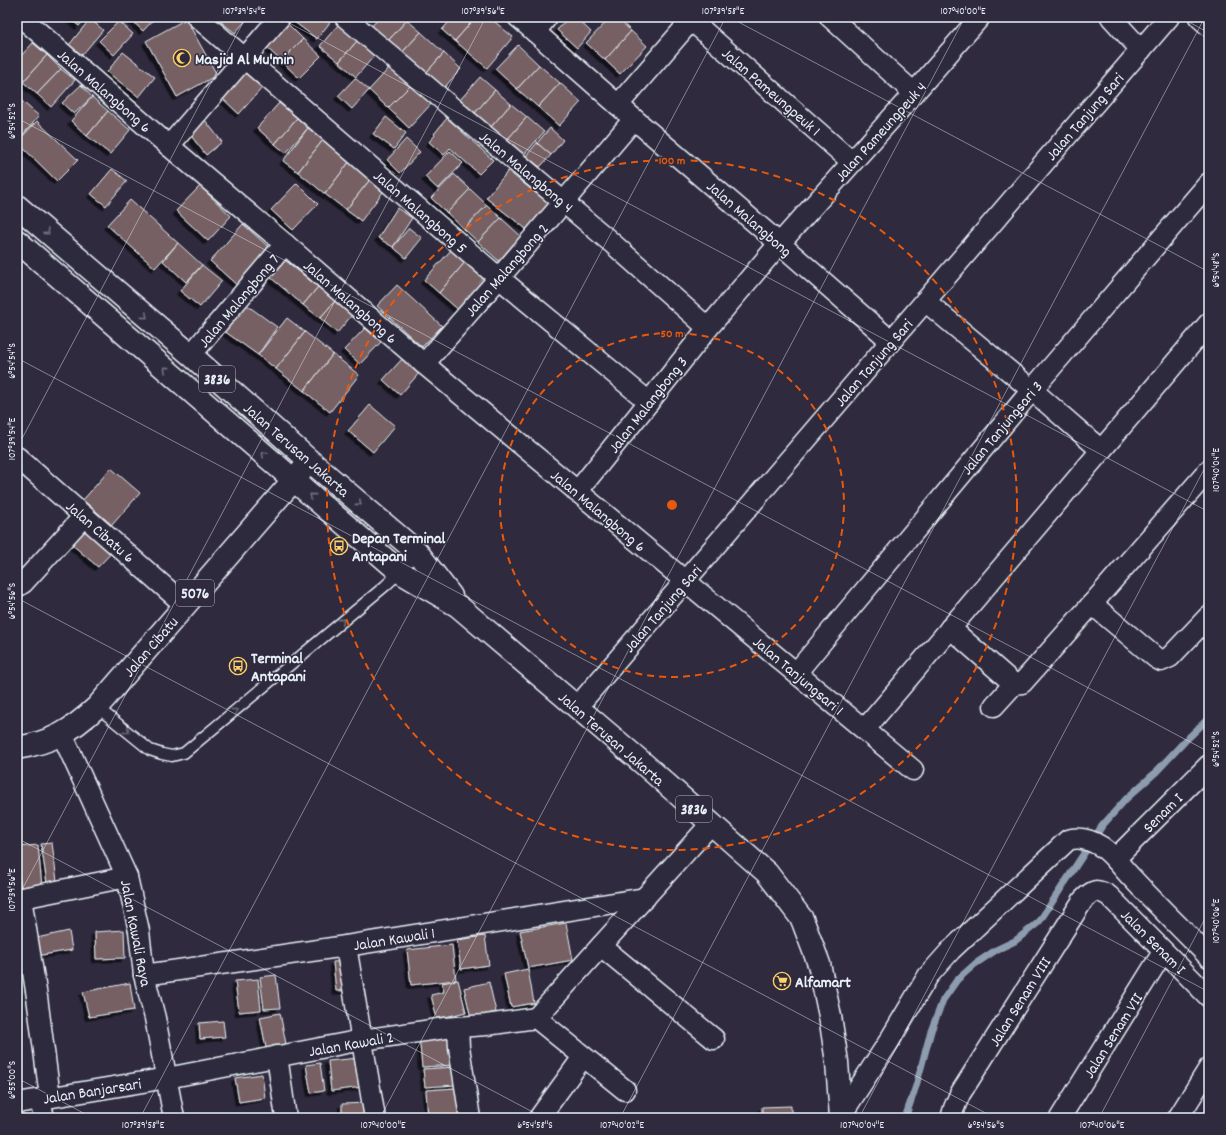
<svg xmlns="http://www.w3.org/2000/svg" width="1226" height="1135" viewBox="0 0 1226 1135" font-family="Dekko,sans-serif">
	<defs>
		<filter id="shadow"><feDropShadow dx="-3.5" dy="3.5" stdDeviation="0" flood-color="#0009"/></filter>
	</defs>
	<rect width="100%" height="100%" fill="#2f2a3d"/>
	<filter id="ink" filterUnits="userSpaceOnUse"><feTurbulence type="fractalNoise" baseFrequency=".025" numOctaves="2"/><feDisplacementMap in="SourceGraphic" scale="8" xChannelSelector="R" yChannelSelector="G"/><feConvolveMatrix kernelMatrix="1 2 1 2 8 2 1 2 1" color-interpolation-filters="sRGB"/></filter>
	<g filter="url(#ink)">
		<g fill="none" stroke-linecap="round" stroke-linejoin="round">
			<!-- stream -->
			<polyline stroke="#8d9cae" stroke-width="7" points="905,1118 916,1086 931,1031 943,1000 957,980 975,964 996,950 1015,941 1039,922 1102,826 1126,799 1155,773 1185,741 1209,718"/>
		</g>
		<!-- building -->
		<g fill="#766064" stroke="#e8f1f8" filter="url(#shadow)">
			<polygon points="68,17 86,17 79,26"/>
			<polygon points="128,17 156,17 143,31"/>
			<polygon points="215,17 249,17 235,33"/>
			<polygon points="296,17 325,17 331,21 317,39 293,21"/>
			<polygon points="380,17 403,17 407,20 386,43 370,28"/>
			<polygon points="453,17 476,17 455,41 442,30"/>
			<polygon points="476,17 489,17 513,37 487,68 455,41"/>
			<polygon points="569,17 575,17 591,32 577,48 557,30"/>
			<polygon points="611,17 616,17 631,31 605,60 586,43"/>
			<polygon points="90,19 103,30 82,55 69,45"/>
			<polygon points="186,19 217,75 177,97 146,41"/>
			<polygon points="407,20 421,32 400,55 386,43"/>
			<polygon points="119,21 133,34 114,55 99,41"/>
			<polygon points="285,21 303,39 281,61 263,44"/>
			<polygon points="338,25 357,41 339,62 320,46"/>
			<polygon points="631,31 647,46 620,74 605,60"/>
			<polygon points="421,32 444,53 424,75 400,55"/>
			<polygon points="303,39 321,56 299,78 281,61"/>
			<polygon points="357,41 374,56 356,77 339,62"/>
			<polygon points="33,43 47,55 23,82 17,76 17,60"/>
			<polygon points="518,45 539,65 517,89 495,69"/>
			<polygon points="123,52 155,77 139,97 107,72"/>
			<polygon points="444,53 461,69 441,91 424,75"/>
			<polygon points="47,55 61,69 37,94 23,82"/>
			<polygon points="392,65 412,84 388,108 369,90"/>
			<polygon points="539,65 560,83 538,107 517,89"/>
			<polygon points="61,69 75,80 51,107 37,94"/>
			<polygon points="243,71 262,88 239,114 220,96"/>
			<polygon points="480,77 495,90 475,113 460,100"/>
			<polygon points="355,78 369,90 352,109 338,96"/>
			<polygon points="560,83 581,102 559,126 538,107"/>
			<polygon points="412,84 432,103 409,128 388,108"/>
			<polygon points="81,85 92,97 74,114 62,103"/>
			<polygon points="495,90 511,104 491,127 475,113"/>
			<polygon points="17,97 39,116 17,142"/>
			<polygon points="92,97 108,111 87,136 71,121"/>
			<polygon points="279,103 297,118 275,144 257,128"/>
			<polygon points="511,104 527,117 507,140 491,127"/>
			<polygon points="108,111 130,130 110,154 87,136"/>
			<polygon points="386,117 406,133 394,149 373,134"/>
			<polygon points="527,117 544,132 524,155 507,140"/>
			<polygon points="297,118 308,128 286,153 275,144"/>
			<polygon points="447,118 493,160 479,174 450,148 444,155 429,142 435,135 434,134"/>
			<polygon points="205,120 222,142 206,155 188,132"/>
			<polygon points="37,121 78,160 57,181 17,142"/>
			<polygon points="308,128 323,140 298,172 283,161"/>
			<polygon points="550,128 563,140 551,155 537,143"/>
			<polygon points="406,139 420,152 400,173 387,160"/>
			<polygon points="323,140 350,161 325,194 298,172"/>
			<polygon points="537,143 551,155 540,167 526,156"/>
			<polygon points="450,151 463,163 438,189 425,177"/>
			<polygon points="350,161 372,177 346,210 325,194"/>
			<polygon points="112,169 127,181 106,206 91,194"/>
			<polygon points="508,171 551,205 530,232 486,198"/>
			<polygon points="454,174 470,189 447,213 431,198"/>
			<polygon points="372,177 386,188 361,221 346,210"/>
			<polygon points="297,183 318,204 293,230 271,210"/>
			<polygon points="200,186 231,216 208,241 176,211"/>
			<polygon points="470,189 487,205 464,229 447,213"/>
			<polygon points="130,200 178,243 155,268 107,225"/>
			<polygon points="487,205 501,218 478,242 464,229"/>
			<polygon points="397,208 412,218 393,247 378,238"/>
			<polygon points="501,218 523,238 501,263 478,242"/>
			<polygon points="243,224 273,251 240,288 210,261"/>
			<polygon points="409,228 422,238 406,258 393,247"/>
			<polygon points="178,243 202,265 186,282 163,261"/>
			<polygon points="452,249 466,261 439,293 424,280"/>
			<polygon points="285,260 318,287 303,305 270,277"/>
			<polygon points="466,261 490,282 462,313 439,293"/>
			<polygon points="202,265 222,281 200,307 180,291"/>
			<polygon points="397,285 442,326 422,347 377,306"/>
			<polygon points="318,287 335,301 320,318 303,305"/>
			<polygon points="335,301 352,315 337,333 320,318"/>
			<polygon points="244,303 277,327 258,355 224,331"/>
			<polygon points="287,318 305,332 276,369 258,355"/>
			<polygon points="365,328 381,342 360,364 344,350"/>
			<polygon points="305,332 333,354 304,391 276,369"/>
			<polygon points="333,354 359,375 330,412 304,391"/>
			<polygon points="403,358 420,372 400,395 383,380"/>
			<polygon points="370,405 395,426 373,452 348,431"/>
			<polygon points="111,468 140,493 112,525 83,500"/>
			<polygon points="86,523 115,549 98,567 69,542"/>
			<polygon points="52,843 57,881 47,883 41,844"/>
			<polygon points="38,845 42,887 21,889 19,874 17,874 17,847"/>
			<polygon points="566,923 573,960 528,968 520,931"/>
			<polygon points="124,930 125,958 96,959 95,932"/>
			<polygon points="69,931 72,950 36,956 32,939"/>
			<polygon points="485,936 489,965 461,969 457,940"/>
			<polygon points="452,945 456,980 411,985 407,950"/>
			<polygon points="348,961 351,990 336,991 333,962"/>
			<polygon points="528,969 534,1003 511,1007 504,974"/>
			<polygon points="276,975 280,1008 264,1009 260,977"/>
			<polygon points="258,979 261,1010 239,1012 235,981"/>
			<polygon points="458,980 466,1012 437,1019 431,995 444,992 442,983"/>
			<polygon points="489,982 496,1012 471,1018 464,988"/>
			<polygon points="130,983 134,1010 89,1017 83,992"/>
			<polygon points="280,1013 287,1049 267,1053 260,1017"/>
			<polygon points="223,1021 225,1037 200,1039 199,1023"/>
			<polygon points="451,1031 454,1065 422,1067 419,1034"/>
			<polygon points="359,1058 362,1087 331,1091 328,1061"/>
			<polygon points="320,1063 324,1091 311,1093 306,1065"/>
			<polygon points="455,1067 456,1085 425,1087 423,1069"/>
			<polygon points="262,1074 265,1098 239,1102 235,1078"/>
			<polygon points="456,1088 459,1118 428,1118 426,1090"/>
			<polygon points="368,1103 369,1118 342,1118 342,1104"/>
			<polygon points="791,1106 791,1118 762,1118 762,1107"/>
		</g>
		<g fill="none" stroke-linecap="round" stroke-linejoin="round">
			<defs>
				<polyline id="service" points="97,707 150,750 162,754 172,756 184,753 385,586 400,572 417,552"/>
				<g id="minor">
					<polyline points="21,17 169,146 285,244 424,364 913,770"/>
					<polyline points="197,17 499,278 649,402"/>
					<polyline points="345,17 612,243 708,328"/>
					<polyline points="518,17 634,119 779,243 891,341"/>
					<polyline points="830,17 914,93"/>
					<polyline points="1111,17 1141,50"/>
					<polyline points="1199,17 1209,26"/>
					<polyline points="691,20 852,162"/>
					<polyline points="535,32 547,17"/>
					<polyline points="618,105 694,17"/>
					<polyline points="169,146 280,17"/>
					<polyline points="925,301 1032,390 1101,450"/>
					<polyline points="191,355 285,244"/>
					<polyline points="424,364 499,278 634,119"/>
					<polyline points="17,457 185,605"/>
					<polyline points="1209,470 1092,604 1156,658 1161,661 1170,657 1209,616"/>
					<polyline points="577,492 708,328 773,251 914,93 980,17"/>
					<polyline points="17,587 23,583 84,516"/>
					<polyline points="950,628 1014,684"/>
					<polyline points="796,673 1032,390 1209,183"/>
					<polyline points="994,706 1014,684 1022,683 1092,604"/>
					<polyline points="577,707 1169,17"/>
					<polyline points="865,729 1209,323"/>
					<polyline points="62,734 127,877 139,931 144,975 155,1018 174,1118"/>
					<polyline points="1115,859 1209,765"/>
					<polyline points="21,898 37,997 50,1097"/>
					<polyline points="17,899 127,877"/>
					<polyline points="346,946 375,1118"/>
					<polyline points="601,946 714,1039"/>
					<polyline points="144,975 346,946 645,898"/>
					<polyline points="536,1018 711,824"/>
					<polyline points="536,1018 625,1090"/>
					<polyline points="458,1027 459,1047 470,1118"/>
					<polyline points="277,1056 286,1118"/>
					<polyline points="40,1099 44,1118"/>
					<polyline points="17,1103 167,1078 362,1040 445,1028 486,1025 536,1018"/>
					<path d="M840 1117 888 1043 928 976 951 950 1068 840C1080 836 1091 840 1102 847 1114 855 1122 868 1132 878 1157 905 1183 930 1209 957"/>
					<polyline points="539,1118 583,1057"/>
					<path d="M951 1118 954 1108 960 1094 1083 900C1093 890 1096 888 1109 896L1209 997"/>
					<polyline points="1060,1118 1163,952"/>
					<polyline points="1178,1118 1209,1068"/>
				</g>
				<g id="primary">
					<polyline points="17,206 191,355 310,461 417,552 451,596"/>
					<polyline points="17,241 81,296 400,572 458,606 645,765 767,873 802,919 819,964 830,1016 837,1062 841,1118"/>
					<path d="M17 748C53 742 71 731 97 707L303 469"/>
				</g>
			</defs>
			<!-- service casing -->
			<use href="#service" stroke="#e8f1f8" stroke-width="13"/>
			<!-- minor casing -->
			<use href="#minor" stroke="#e8f1f8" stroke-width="23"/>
			<!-- primary casing -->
			<use href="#primary" stroke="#e8f1f8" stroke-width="25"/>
			<!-- service -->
			<use href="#service" stroke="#2f2a3d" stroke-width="10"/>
			<!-- minor -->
			<use href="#minor" stroke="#2f2a3d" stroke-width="20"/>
			<!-- primary -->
			<use href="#primary" stroke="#2f2a3d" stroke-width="22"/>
		</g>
		<!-- one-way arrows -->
		<defs><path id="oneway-chevron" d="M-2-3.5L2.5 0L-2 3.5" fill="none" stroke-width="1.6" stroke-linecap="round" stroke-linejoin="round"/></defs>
		<g stroke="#70707e">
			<use href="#oneway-chevron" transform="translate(47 232) rotate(41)"/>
			<use href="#oneway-chevron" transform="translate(145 316) rotate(41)"/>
			<use href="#oneway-chevron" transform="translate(166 369) rotate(-139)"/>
			<use href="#oneway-chevron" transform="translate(264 454) rotate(-139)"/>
			<use href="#oneway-chevron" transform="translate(312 496) rotate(-139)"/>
			<use href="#oneway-chevron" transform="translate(359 503) rotate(40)"/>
			<use href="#oneway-chevron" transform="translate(342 621) rotate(-40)"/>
			<use href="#oneway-chevron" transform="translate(235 711) rotate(-39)"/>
			<use href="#oneway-chevron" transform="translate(127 731) rotate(39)"/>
		</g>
	</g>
	<!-- ticks -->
	<path fill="none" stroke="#e8f1f8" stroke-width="1" stroke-opacity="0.45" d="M278 17 1209 512M729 17 1209 272M1180 17 1209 33M17 118 1209 752M17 358 1209 992M17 448 246 17M17 598 995 1118M17 838 544 1118M17 899 486 17M17 1078 93 1118M140 1118 726 17M380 1118 965 17M620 1118 1205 17M859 1118 1209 460M1099 1118 1209 911"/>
	<!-- distance rings -->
	<g fill="none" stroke="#e8590c" stroke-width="2" stroke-dasharray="7 5">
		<circle cx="672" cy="505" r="172"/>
		<circle cx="672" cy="505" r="345"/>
	</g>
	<!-- icons -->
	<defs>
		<symbol id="mosque-ring" viewBox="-11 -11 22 22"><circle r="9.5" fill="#2f2a3d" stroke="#ffd166" stroke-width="1.5"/><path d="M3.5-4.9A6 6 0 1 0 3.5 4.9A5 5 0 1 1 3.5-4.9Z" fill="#ffd166"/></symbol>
		<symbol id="bus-ring" viewBox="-11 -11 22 22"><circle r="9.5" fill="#2f2a3d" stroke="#ffd166" stroke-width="1.5"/><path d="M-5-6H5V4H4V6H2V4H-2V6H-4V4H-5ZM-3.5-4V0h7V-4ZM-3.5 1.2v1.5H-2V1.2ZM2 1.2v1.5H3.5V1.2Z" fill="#ffd166"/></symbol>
		<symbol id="supermarket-ring" viewBox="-11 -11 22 22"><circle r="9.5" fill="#2f2a3d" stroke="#ffd166" stroke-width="1.5"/><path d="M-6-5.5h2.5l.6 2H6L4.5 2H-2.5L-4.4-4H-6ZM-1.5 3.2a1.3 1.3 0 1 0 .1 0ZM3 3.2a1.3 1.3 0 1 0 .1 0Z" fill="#ffd166"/></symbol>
	</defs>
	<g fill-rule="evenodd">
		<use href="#mosque-ring" x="172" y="48" width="20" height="20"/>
		<use href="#bus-ring" x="329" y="536" width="20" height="20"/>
		<use href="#bus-ring" x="228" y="656" width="20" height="20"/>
		<use href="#supermarket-ring" x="772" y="971" width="20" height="20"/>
	</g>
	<g text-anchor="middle" stroke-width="3" stroke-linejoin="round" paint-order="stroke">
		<!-- shield labels -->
		<g fill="#2f2a3d" stroke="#b0b5c0" stroke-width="1">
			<rect x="199" y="366" width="36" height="26" rx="3"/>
			<rect x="176" y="580" width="38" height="26" rx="3"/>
			<rect x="676" y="796" width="36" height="26" rx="3"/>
		</g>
		<g font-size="15" font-weight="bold" fill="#e8f1f8">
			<text x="217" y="384">3836</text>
			<text x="195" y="598">5076</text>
			<text x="694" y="814">3836</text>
		</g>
		<!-- poi labels -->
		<g font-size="16" font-weight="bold" fill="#e8f1f8" stroke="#2f2a3d" text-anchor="start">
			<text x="195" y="64">Masjid Al Mu'min</text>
			<text x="352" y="543">Depan Terminal<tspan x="352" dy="18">Antapani</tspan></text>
			<text x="251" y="663">Terminal<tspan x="251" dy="18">Antapani</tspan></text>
			<text x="795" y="987">Alfamart</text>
		</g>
		<!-- street labels -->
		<g font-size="16" fill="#e8f1f8" stroke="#2f2a3d">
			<text transform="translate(105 90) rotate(41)" y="6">Jalan Malangbong 6</text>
			<text transform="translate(772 91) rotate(41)" y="6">Jalan Pameungpeuk 1</text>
			<text transform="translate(1084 116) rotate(-49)" y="6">Jalan Tanjung Sari</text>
			<text transform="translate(880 131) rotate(-48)" y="6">Jalan Pameungpeuk 4</text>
			<text transform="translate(527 171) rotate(40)" y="6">Jalan Malangbong 4</text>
			<text transform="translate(421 211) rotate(41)" y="6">Jalan Malangbong 5</text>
			<text transform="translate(750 218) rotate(41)" y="6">Jalan Malangbong</text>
			<text transform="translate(506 269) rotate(-49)" y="6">Jalan Malangbong 2</text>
			<text transform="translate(238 300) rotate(-50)" y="6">Jalan Malangbong 7</text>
			<text transform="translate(351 301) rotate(41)" y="6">Jalan Malangbong 6</text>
			<text transform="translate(873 362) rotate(-49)" y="6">Jalan Tanjung Sari</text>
			<text transform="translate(647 404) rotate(-52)" y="6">Jalan Malangbong 3</text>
			<text transform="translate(1001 427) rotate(-50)" y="6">Jalan Tanjungsari 3</text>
			<text transform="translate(297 449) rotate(41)" y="6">Jalan Terusan Jakarta</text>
			<text transform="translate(599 510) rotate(40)" y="6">Jalan Malangbong 6</text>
			<text transform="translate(101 531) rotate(41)" y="6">Jalan Cibatu 6</text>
			<text transform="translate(662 608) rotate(-49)" y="6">Jalan Tanjung Sari</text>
			<text transform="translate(150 646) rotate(-49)" y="6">Jalan Cibatu</text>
			<text transform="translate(799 675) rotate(40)" y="6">Jalan Tanjungsari 1</text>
			<text transform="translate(612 738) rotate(41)" y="6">Jalan Terusan Jakarta</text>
			<text transform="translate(1162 812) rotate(-45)" y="6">Senam I</text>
			<text transform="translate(137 933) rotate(79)" y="6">Jalan Kawali Raya</text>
			<text transform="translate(394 938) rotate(-9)" y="6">Jalan Kawali 1</text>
			<text transform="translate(1154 941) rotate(45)" y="6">Jalan Senam I</text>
			<text transform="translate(1019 1001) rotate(-58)" y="6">Jalan Senam VIII</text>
			<text transform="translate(1112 1035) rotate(-58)" y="6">Jalan Senam VII</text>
			<text transform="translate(351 1043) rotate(-10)" y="6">Jalan Kawali 2</text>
			<text transform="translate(92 1090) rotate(-9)" y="6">Jalan Banjarsari</text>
		</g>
	</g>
	<circle cx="672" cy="505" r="6" fill="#e8590c" stroke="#2f2a3d" stroke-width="2"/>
	<g font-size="12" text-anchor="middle" font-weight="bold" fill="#e8590c" stroke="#2f2a3d" stroke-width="3" stroke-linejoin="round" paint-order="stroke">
		<text x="672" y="164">100 m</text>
		<text x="672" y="337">50 m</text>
	</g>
	<!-- margin -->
	<rect width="1226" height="1135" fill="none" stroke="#2f2a3d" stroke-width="44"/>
	<rect x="22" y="22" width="1182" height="1091" fill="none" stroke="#e8f1f8" stroke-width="1.5"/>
	<g font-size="10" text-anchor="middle" fill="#e8f1f8">
		<text x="244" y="14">107°39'54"E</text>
		<text x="483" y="14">107°39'56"E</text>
		<text x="723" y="14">107°39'58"E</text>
		<text x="963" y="14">107°40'00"E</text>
		<text transform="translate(11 121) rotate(-90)" y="4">6°54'52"S</text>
		<text transform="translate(1215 270) rotate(-90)" y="4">6°54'48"S</text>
		<text transform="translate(11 361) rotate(-90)" y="4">6°54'54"S</text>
		<text transform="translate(11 439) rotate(-90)" y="4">107°39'54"E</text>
		<text transform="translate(1215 470) rotate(-90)" y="4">107°40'04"E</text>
		<text transform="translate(11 601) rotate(-90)" y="4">6°54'56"S</text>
		<text transform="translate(1215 749) rotate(-90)" y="4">6°54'52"S</text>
		<text transform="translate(11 890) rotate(-90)" y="4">107°39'56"E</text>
		<text transform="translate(1215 921) rotate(-90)" y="4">107°40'06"E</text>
		<text transform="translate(11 1080) rotate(-90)" y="4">6°55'00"S</text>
		<text x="143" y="1128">107°39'58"E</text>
		<text x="383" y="1128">107°40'00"E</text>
		<text x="535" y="1128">6°54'58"S</text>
		<text x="622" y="1128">107°40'02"E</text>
		<text x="862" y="1128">107°40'04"E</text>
		<text x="986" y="1128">6°54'56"S</text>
		<text x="1102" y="1128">107°40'06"E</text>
	</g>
</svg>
